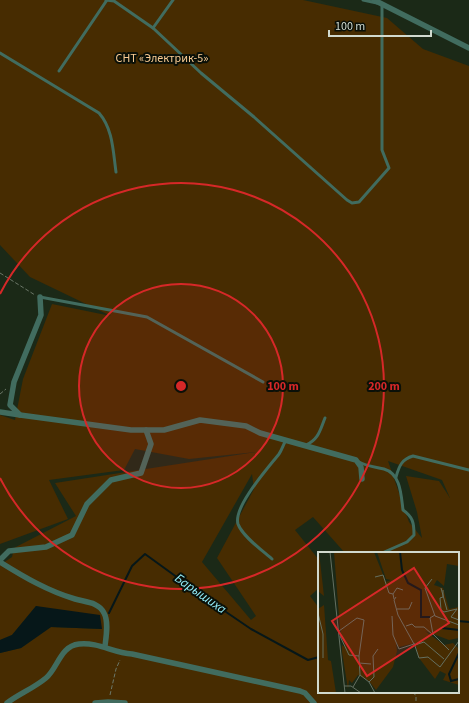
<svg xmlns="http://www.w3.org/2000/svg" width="469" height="703" viewBox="0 0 469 703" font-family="'Source Sans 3',sans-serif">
	<rect width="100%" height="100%" fill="#1b2917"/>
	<!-- green -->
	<path fill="#472c01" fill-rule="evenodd" d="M0 0H303L387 18 423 49 469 66V703H0V653L21 648 51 627 102 629 36 606 12 635 0 640V565L12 557 14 548 76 516 55 483 256 452 189 459 135 449 124 470 49 480 68 519 0 544V415L15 420 23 379 52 304 111 316 30 277 0 245ZM388 461 442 480 450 498 439 481 406 476 417 512 422 538 409 522ZM252 474 254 489 217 558 256 616 251 620 202 562ZM313 517 345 553H458V692H319V608L310 596 319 588V560L295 530Z"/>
	<!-- water -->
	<polygon fill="#061719" points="36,606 100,615 102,629 51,627 21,648 0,653 0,640 12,635"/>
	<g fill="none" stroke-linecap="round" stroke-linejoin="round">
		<!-- stream -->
		<g stroke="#061719" stroke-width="2">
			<polyline points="109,613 132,566 145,554 207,599 251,629 308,660 319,657"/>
			<polyline points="458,621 469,622"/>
		</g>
		<!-- path -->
		<g stroke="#6b7768" stroke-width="1" stroke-dasharray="4 2" stroke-linecap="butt">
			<polyline points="0,273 35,295"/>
			<polyline points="0,394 6,389"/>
			<polyline points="413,692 416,696 416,703"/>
			<polyline points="110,695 116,669 120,660"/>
		</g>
		<!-- lane -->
		<g stroke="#416c5f" stroke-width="3">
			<polyline points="106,0 114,1 153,28 201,73 254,117 347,200 352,203 359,202 389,168 382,150 382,5"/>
			<polyline points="363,0 377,3"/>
			<polyline points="153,28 173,0"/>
			<path d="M0 53 99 113C113 129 113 151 116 172"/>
			<polyline points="59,71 107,0"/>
			<polyline points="40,297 147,317 263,382"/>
			<path d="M306 445C319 439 320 430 325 418"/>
			<path d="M359 462C366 466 375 467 384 469 401 474 401 495 403 510 413 517 414 523 414 535L407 542 382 553"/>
			<path d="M396 477C399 466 402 459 413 456L469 470"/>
			<path d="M272 559C263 551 242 536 238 524 233 507 268 468 279 454 282 450 283 445 286 440"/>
		</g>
		<!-- street -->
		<g stroke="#416c5f" stroke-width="5.5">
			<polyline points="374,0 469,48"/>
			<polyline points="40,297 41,315 14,382 10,405 20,415 131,430 164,430 200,420 246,426 260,433 356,460 361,467 362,479"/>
			<polyline points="0,412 20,415"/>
			<polyline points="0,560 9,551 46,547 72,535 87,504 111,480 141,473 151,444 146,430"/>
			<path d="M0 562C24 577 48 591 75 599 85 602 99 602 104 613 109 622 106 637 105 646"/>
			<path d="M7 703C19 694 34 688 46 678 58 668 60 646 79 644 99 642 113 653 132 654L300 691 305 693 314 703"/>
			<polyline points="95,703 108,702 125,703"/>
		</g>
	</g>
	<!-- distance rings -->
	<circle cx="181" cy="386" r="102" fill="#d62828" fill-opacity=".12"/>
	<g fill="none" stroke="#d62828" stroke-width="2">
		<circle cx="181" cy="386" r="102"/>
		<path d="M0 294A203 203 0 1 1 0 478"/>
	</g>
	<g text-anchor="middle" stroke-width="4" stroke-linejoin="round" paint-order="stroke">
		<!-- park labels -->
		<g font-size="12" fill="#f9cb93" stroke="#0a1008">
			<text x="162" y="62">СНТ «Электрик-5»</text>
		</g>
		<!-- water labels -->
		<g font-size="13" font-style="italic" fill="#95f0fc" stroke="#0a1008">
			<text transform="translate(201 593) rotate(35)" y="5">Барышиха</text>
		</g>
	</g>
	<!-- overview -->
	<g transform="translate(318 552)">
		<rect width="141" height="141" fill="#1b2917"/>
		<path d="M0 0H1L6 44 1 40 0 42ZM16 0H56L68 30 73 28 68 27 59 0H141V14L129 12 126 34 119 28 116 33 125 36 131 57 141 55V86L131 88 107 79 126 93 135 91 141 97V133L125 128 128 122 122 119 117 127 101 106 97 91 81 95 78 89 79 99 75 115 58 138 51 129 40 123 34 131 31 128 30 137 24 100V93L27 95 22 77ZM6 53 10 108 13 109 18 141H0V57Z" fill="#472c01"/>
		<path fill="none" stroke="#061719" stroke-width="2" d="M82 0 84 18 90 31 103 38V65H112M124 76 141 78M141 101 131 122 133 129 141 127"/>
		<path fill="none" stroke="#647061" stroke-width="1" d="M12 0 27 141M57 25 65 23 71 41 75 42M114 27 107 36 117 64 141 73M123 36 129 58M125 38V45L122 46 123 58 126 60 139 57M76 47 75 42 79 36 85 38M79 57H91L94 50M139 57 133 65 141 68M0 61 5 82V106M117 63 112 66 115 82 131 98M74 64 75 83 81 97 96 92 80 63 76 48 78 45M88 74 94 72 97 75H106L114 82M21 79 39 66 46 68 41 104 42 123 35 135M22 84 31 103 41 104M96 91 101 106 110 105 122 115 141 89M97 93 106 90 126 107M41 111 53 112M42 123 51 130 57 141M51 130 56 125 55 104 60 97M26 134H33L43 141"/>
		<path fill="#d62828" fill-opacity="0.15" stroke="#d62828" stroke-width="2" d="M96 16 131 71 49 124 14 69Z"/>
		<rect width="141" height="141" fill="none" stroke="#d1dacf" stroke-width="2"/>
	</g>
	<circle cx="181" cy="386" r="6" fill="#d62828" stroke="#0a1008" stroke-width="2"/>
	<g font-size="12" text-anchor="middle" font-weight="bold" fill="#d62828" stroke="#0a1008" stroke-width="4" stroke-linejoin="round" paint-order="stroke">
		<text x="283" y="390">100 m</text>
		<text x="384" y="390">200 m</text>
	</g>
	<!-- scale -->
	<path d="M329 30v6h102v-6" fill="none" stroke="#d1dacf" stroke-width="2"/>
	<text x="335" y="30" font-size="12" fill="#d1dacf" stroke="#0a1008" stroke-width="3" paint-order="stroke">100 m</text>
</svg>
